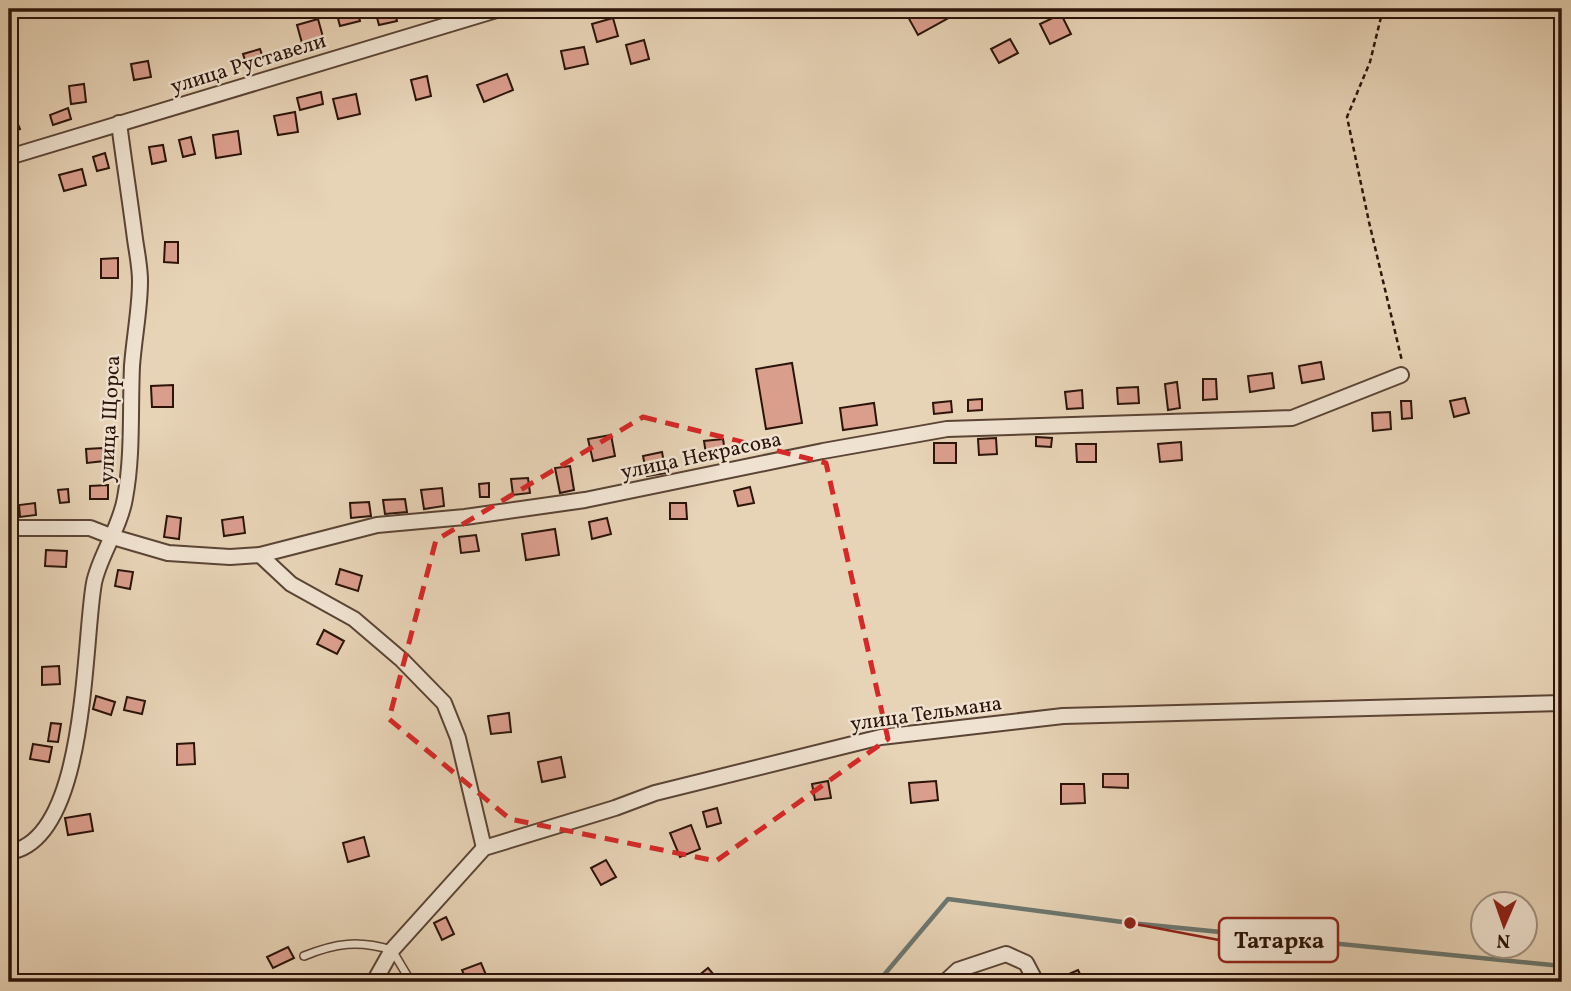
<svg xmlns="http://www.w3.org/2000/svg" width="1571" height="991" viewBox="0 0 1571 991" font-family="Vollkorn,serif">
	<rect width="100%" height="100%" fill="#e7d3b6"/>
	<filter id="stains"><feTurbulence type="fractalNoise" baseFrequency=".00286" numOctaves="4"/><feColorMatrix values="0 0 0 0 .2 0 0 0 0 .09 0 0 0 0 .02 0 0 0 .5 -.17"/></filter>
	<radialGradient id="worn" r=".72"><stop offset=".6" stop-color="#630" stop-opacity="0"/><stop offset="1" stop-color="#630" stop-opacity=".3"/></radialGradient>
	<g fill="none" stroke-linecap="round" stroke-linejoin="round">
		<!-- stream -->
		<polyline stroke="#6c766e" stroke-width="4.5" points="878,982 948,899 1130,923 1562,966"/>
	</g>
	<!-- building -->
	<g fill="#da9e8d" stroke="#2c140a" stroke-width="2">
		<polygon points="230,9 253,9 232,16"/>
		<polygon points="343,9 357,9 360,21 340,26 336,11"/>
		<polygon points="922,9 941,9 947,19 918,35 908,17"/>
		<polygon points="394,10 397,21 379,25 376,14"/>
		<polygon points="1061,14 1071,34 1050,44 1040,24"/>
		<polygon points="613,18 618,36 597,42 592,24"/>
		<polygon points="318,19 323,37 302,43 297,25"/>
		<polygon points="1010,39 1018,53 999,63 991,49"/>
		<polygon points="644,40 649,59 631,64 626,45"/>
		<polygon points="584,47 588,64 565,69 561,51"/>
		<polygon points="260,49 263,58 246,63 243,54"/>
		<polygon points="148,61 151,77 134,80 131,64"/>
		<polygon points="507,74 513,90 484,102 477,85"/>
		<polygon points="427,76 431,96 416,100 411,80"/>
		<polygon points="84,84 86,102 71,104 69,86"/>
		<polygon points="321,92 323,104 300,110 297,98"/>
		<polygon points="356,94 360,114 338,119 333,99"/>
		<polygon points="68,108 71,119 53,125 50,115"/>
		<polygon points="295,112 298,132 278,135 274,116"/>
		<polygon points="14,115 20,129 9,134 9,118"/>
		<polygon points="238,131 241,154 216,158 213,135"/>
		<polygon points="191,137 195,154 183,157 179,140"/>
		<polygon points="163,145 166,161 152,164 149,147"/>
		<polygon points="105,153 109,168 97,171 93,157"/>
		<polygon points="82,169 86,185 64,191 59,175"/>
		<polygon points="165,242 178,242 178,263 164,262"/>
		<polygon points="118,258 118,278 101,278 101,259"/>
		<polygon points="1321,362 1324,379 1302,383 1299,366"/>
		<polygon points="792,363 802,423 766,429 756,369"/>
		<polygon points="1272,373 1274,388 1250,392 1248,376"/>
		<polygon points="1203,379 1216,379 1217,399 1203,400"/>
		<polygon points="1177,382 1180,408 1168,410 1165,384"/>
		<polygon points="173,385 173,407 152,407 151,386"/>
		<polygon points="1138,387 1139,403 1118,404 1117,388"/>
		<polygon points="1082,390 1083,408 1067,409 1065,392"/>
		<polygon points="1465,398 1469,413 1454,417 1450,401"/>
		<polygon points="982,399 982,410 968,411 968,400"/>
		<polygon points="951,401 952,412 934,414 933,403"/>
		<polygon points="1401,401 1411,401 1412,418 1402,419"/>
		<polygon points="874,403 877,425 843,430 840,408"/>
		<polygon points="1390,412 1391,429 1373,431 1372,413"/>
		<polygon points="611,435 615,456 593,461 588,439"/>
		<polygon points="1036,437 1052,438 1051,447 1036,446"/>
		<polygon points="996,438 997,454 979,455 978,439"/>
		<polygon points="723,439 726,458 707,461 704,441"/>
		<polygon points="1181,442 1182,460 1160,462 1158,444"/>
		<rect x="934" y="443" width="22" height="20"/>
		<polygon points="1076,444 1096,444 1096,462 1077,462"/>
		<polygon points="103,448 104,461 87,463 86,449"/>
		<polygon points="662,452 666,473 647,476 643,456"/>
		<polygon points="570,466 574,490 560,493 555,468"/>
		<polygon points="528,478 530,493 513,495 511,479"/>
		<polygon points="489,483 489,497 480,497 479,484"/>
		<polygon points="108,485 108,499 90,499 90,486"/>
		<polygon points="750,487 754,503 738,506 734,491"/>
		<polygon points="442,488 444,506 424,509 421,490"/>
		<polygon points="68,489 69,502 60,503 58,490"/>
		<polygon points="405,499 407,512 385,514 383,500"/>
		<polygon points="369,502 371,516 351,518 350,503"/>
		<polygon points="35,503 36,515 20,517 19,505"/>
		<polygon points="670,503 686,503 687,519 670,519"/>
		<polygon points="167,516 181,518 179,539 164,537"/>
		<polygon points="243,517 245,533 224,536 222,520"/>
		<polygon points="607,518 611,534 592,539 589,522"/>
		<polygon points="555,529 559,555 526,560 522,534"/>
		<polygon points="476,535 479,551 461,553 459,537"/>
		<polygon points="46,550 67,551 66,567 45,566"/>
		<polygon points="340,569 362,576 358,591 336,584"/>
		<polygon points="118,570 133,572 130,589 115,586"/>
		<polygon points="324,630 344,641 337,654 317,644"/>
		<polygon points="59,666 60,684 42,685 42,667"/>
		<polygon points="96,696 115,702 111,715 93,709"/>
		<polygon points="127,697 145,701 142,714 124,710"/>
		<polygon points="509,713 511,732 491,734 488,716"/>
		<polygon points="51,723 61,724 58,742 48,741"/>
		<polygon points="194,743 195,764 177,765 177,744"/>
		<polygon points="33,744 52,747 49,762 30,759"/>
		<polygon points="561,757 565,777 542,782 538,762"/>
		<polygon points="1103,774 1128,774 1128,788 1103,787"/>
		<polygon points="828,781 831,798 815,800 812,784"/>
		<polygon points="936,781 938,800 911,803 909,783"/>
		<polygon points="1061,784 1084,784 1085,803 1061,804"/>
		<polygon points="717,808 721,823 707,827 703,812"/>
		<polygon points="90,814 93,831 68,835 65,818"/>
		<polygon points="691,825 700,849 680,857 670,833"/>
		<polygon points="364,837 369,856 348,862 343,843"/>
		<polygon points="606,860 616,877 601,885 591,868"/>
		<polygon points="446,917 454,934 442,940 434,923"/>
		<polygon points="288,947 294,958 273,968 267,957"/>
		<polygon points="481,963 489,982 467,982 462,970"/>
		<polygon points="708,968 720,982 691,982"/>
		<polygon points="1078,970 1084,982 1053,982 1053,981"/>
	</g>
	<g fill="none" stroke-linecap="round" stroke-linejoin="round">
		<defs>
			<path id="service" d="M304 956C336 943 358 940 392 950L411 982"/>
			<g id="minor">
				<polyline points="9,157 500,9"/>
				<polyline points="9,528 90,528 113,537 168,553 230,557 260,555 377,525 465,517 585,500 823,451 947,429 1292,418 1401,375"/>
				<polyline points="260,555 291,584 354,619 402,660 444,703 458,738 484,848"/>
				<path d="M9 852C88 840 83 644 94 583 99 557 120 528 125 498 133 455 130 410 132 366 134 338 140 309 140 281 140 267 137 253 135 239 130 200 124 162 119 123"/>
				<polyline points="374,982 392,950 484,848 615,808 655,793 881,737 1063,716 1562,703"/>
				<polyline points="945,982 958,970 1006,954 1026,963 1036,982"/>
			</g>
		</defs>
		<!-- service casing -->
		<use href="#service" stroke="#5b4435" stroke-width="10"/>
		<!-- minor casing -->
		<use href="#minor" stroke="#5b4435" stroke-width="18"/>
		<!-- path -->
		<polyline stroke="#2c140a" stroke-width="2.5" stroke-dasharray="5 3.5" stroke-linecap="butt" points="1383,9 1370,62 1347,117 1369,222 1402,361"/>
		<!-- service -->
		<use href="#service" stroke="#efe2d0" stroke-width="7"/>
		<!-- minor -->
		<use href="#minor" stroke="#efe2d0" stroke-width="14"/>
	</g>
	<!-- marked area -->
	<path fill="none" stroke="#d62828" stroke-width="5" stroke-dasharray="14 9" stroke-linejoin="round" d="M643 417 826 463 888 739 716 861 510 819 389 719 436 540Z"/>
	<g text-anchor="middle" stroke-width="5" stroke-linejoin="round" paint-order="stroke">
		<!-- street labels -->
		<g font-size="21" fill="#2c140a" stroke="#efe2d0">
			<text transform="translate(248 63) rotate(-17)" y="7">улица Руставели</text>
			<text transform="translate(109 419) rotate(-87)" y="7">улица Щорса</text>
			<text transform="translate(701 455) rotate(-12)" y="7">улица Некрасова</text>
			<text transform="translate(926 713) rotate(-8)" y="7">улица Тельмана</text>
		</g>
	</g>
	<!-- callouts -->
	<path fill="none" stroke="#8f2418" stroke-width="2.5" d="M1130 923L1219 940"/>
	<circle fill="#8f2418" stroke="#efe2d0" stroke-width="2.5" cx="1130" cy="923" r="7"/>
	<rect fill="#efe2d0" stroke="#8f2418" stroke-width="2.5" x="1219" y="918" width="119" height="44" rx="7"/>
	<g font-size="23" text-anchor="middle" font-weight="bold" fill="#2c140a">
		<text x="1279" y="948">Татарка</text>
	</g>
	<!-- margin -->
	<rect width="1571" height="991" fill="none" stroke="#e7d3b6" stroke-width="35"/>
	<rect x="10" y="10" width="1550" height="970" fill="none" stroke="#2c140a" stroke-width="3.5"/>
	<rect x="18" y="18" width="1536" height="956" fill="none" stroke="#2c140a" stroke-width="2"/>
	<!-- north arrow -->
	<g transform="translate(1504 925) rotate(182)"><circle r="33" fill="#efe2d0" stroke="#a19081" stroke-width="2"/>
	<path d="M0-5L12 26L0 18L-12 26Z" fill="#8f2418"/>
	<text y="-10" font-size="19" font-weight="bold" text-anchor="middle" fill="#2c140a">N</text>
	</g>
	<rect width="100%" height="100%" filter="url(#stains)"/>
	<rect width="100%" height="100%" fill="url(#worn)"/>
</svg>
